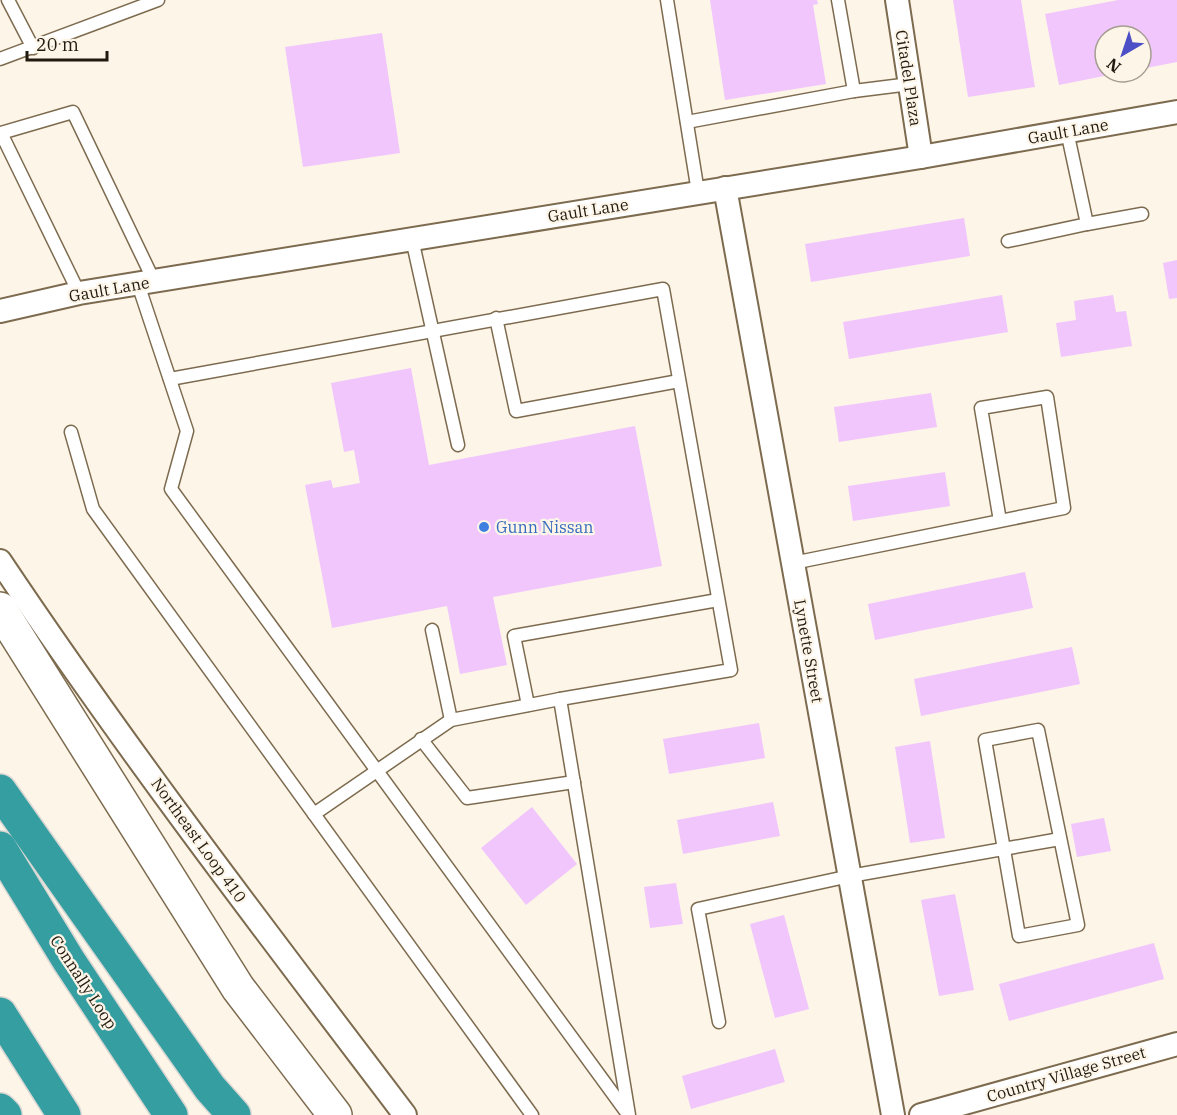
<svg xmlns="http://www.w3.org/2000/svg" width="1177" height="1115" viewBox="0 0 1177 1115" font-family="'IBM Plex Serif',serif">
	<rect width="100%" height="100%" fill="#fdf5e8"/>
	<!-- building -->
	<g fill="#f0c6fd">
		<polygon points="710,0 817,0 818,4 813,5 826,84 725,100"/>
		<polygon points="953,0 1021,0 1035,87 968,97"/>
		<polygon points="1118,0 1177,0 1177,62 1141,69 1141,36 1105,36 1105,72 1119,73 1059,85 1045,14"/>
		<polygon points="382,33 400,153 303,167 285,47"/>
		<polygon points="964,218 970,256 811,282 805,244"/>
		<polygon points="1177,260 1177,298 1169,299 1163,263"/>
		<polygon points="1002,295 1008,332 849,359 843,322"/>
		<polygon points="1113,295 1116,312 1126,311 1132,346 1061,357 1056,323 1076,320 1074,301"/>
		<polygon points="411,368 429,465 635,426 662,566 493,597 507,665 460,674 447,606 332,628 305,485 331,480 333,488 360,483 354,450 344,452 331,383"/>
		<polygon points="931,393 937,427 839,442 834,407"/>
		<polygon points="945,472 950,506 853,521 848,486"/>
		<polygon points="1025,572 1033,608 875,640 868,604"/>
		<polygon points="1072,647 1080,684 921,716 914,679"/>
		<polygon points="759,723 765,758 669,774 663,739"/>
		<polygon points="930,741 945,838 910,843 895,747"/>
		<polygon points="773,802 780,836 683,854 677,820"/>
		<polygon points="532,807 577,864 526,905 481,848"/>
		<polygon points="1104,818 1111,851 1077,857 1071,824"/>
		<polygon points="676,883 683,924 650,928 644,887"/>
		<polygon points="955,894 974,990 939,996 921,900"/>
		<polygon points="784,915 809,1009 775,1018 750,924"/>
		<polygon points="1154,943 1164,979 1009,1021 999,984"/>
		<polygon points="775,1049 785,1082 691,1109 682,1076"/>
	</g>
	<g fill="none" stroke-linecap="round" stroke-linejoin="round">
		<defs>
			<g id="service">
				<polyline points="8,0 33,48"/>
				<polyline points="667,0 698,192"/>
				<polyline points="838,0 854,91"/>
				<polyline points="0,59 158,0"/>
				<polyline points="687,122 854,91 910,84"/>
				<polyline points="1087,224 1142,214"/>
				<polyline points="412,239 458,445"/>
				<polyline points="1008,241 1087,224 1067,131"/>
				<polyline points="138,284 187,431 171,489 627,1113"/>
				<polyline points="79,293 1,133 73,112 154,281"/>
				<polyline points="496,318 516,411 679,381"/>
				<polyline points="170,379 663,289 731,670 560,699 629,1115"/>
				<polyline points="71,432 93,509 532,1115"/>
				<polyline points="793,563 1064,508 1047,397 981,408 1000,521"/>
				<polyline points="432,630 451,720"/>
				<polyline points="528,705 514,636 718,600"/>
				<polygon points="1038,730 1078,925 1019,936 985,740"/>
				<polyline points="421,739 467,798 574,782"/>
				<polyline points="314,814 451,720 560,699"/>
				<polyline points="719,1022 698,909 850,876 1060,839"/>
			</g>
			<g id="minor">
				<polyline points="897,0 921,157"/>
				<polyline points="725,188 893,1115"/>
				<polyline points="0,311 79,293 921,157 1177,112"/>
				<path d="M0 561C127 751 267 933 405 1115"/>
				<polyline points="921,1115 1177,1044"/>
			</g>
			<polyline id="secondary" points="0,609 238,988 335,1115"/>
			<g id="motorway">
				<polyline points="0,791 210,1088 234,1115"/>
				<polyline points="0,848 69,961 171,1115"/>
				<polyline points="0,1014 64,1115"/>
				<polyline points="0,1110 5,1115"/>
			</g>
		</defs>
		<!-- service casing -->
		<use href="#service" stroke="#7d6b4f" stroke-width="15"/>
		<!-- minor casing -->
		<use href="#minor" stroke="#7d6b4f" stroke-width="26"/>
		<!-- secondary casing -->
		<use href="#secondary" stroke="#7d6b4f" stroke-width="36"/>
		<!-- motorway casing -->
		<use href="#motorway" stroke="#d7d6d3" stroke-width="36"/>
		<!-- service -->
		<use href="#service" stroke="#fff" stroke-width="12"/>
		<!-- minor -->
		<use href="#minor" stroke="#fff" stroke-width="22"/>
		<!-- secondary -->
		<use href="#secondary" stroke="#fff" stroke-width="33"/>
		<!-- motorway -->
		<use href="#motorway" stroke="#349ea1" stroke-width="33"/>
	</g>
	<!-- markers -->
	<circle fill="#3f7fe0" stroke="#fdf5e8" stroke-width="2" cx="484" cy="527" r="6"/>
	<g text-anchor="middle" stroke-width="4.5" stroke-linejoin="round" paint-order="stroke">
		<!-- street labels -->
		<g font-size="16" fill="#20190d" stroke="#fdf5e8">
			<text transform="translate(909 78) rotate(81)" y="6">Citadel Plaza</text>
			<text transform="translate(1068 131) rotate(-10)" y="6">Gault Lane</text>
			<text transform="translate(588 210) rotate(-9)" y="6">Gault Lane</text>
			<text transform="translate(109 289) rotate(-10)" y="6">Gault Lane</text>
			<text transform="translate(809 651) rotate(80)" y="6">Lynette Street</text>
			<text transform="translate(199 840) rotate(54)" y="6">Northeast Loop 410</text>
			<text transform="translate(84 982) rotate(57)" y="6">Connally Loop</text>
			<text transform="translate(1066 1074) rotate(-16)" y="6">Country Village Street</text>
		</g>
		<!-- shop labels -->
		<g font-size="16" fill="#366cbe" stroke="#fdf5e8" text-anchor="start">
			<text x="496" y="533">Gunn Nissan</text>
		</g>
	</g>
	<!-- north arrow -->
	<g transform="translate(1123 54) rotate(219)"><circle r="28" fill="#fdf5e8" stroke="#a59d90" stroke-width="1.5"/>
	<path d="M0-4.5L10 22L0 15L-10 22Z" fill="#4c4fc5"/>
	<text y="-9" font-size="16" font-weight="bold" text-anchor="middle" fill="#20190d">N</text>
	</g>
	<!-- scale -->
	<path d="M27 51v9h80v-9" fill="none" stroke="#20190d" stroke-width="3"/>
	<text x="36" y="51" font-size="18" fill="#20190d" stroke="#fdf5e8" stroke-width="4.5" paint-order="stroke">20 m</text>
</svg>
